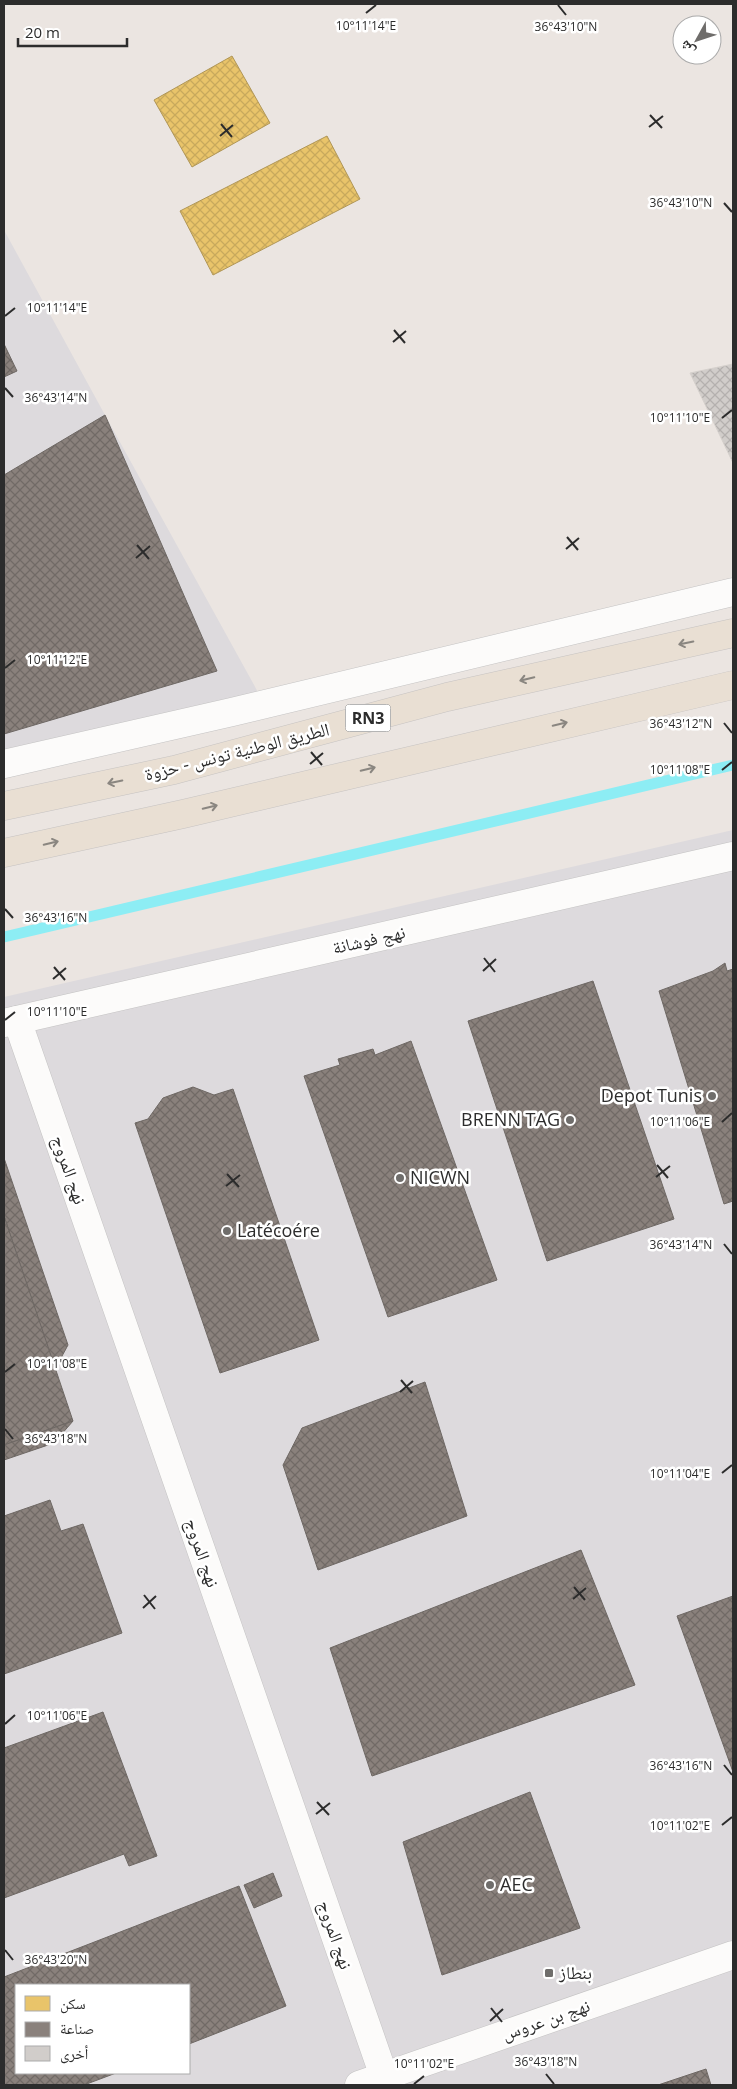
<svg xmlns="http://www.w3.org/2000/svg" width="737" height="2089" viewBox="0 0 737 2089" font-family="'Open Sans','Noto Naskh Arabic',sans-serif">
	<defs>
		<pattern id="homes-cross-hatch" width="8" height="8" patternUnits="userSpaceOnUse" patternTransform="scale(1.25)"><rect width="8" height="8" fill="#e9c46a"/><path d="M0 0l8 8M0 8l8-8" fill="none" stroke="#c8a95c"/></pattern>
		<pattern id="industry-cross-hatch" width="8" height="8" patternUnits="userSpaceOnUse" patternTransform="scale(1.25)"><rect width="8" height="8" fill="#8a817c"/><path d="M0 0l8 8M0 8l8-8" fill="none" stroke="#716a66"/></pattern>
		<pattern id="building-cross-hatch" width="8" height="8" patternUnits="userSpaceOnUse" patternTransform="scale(1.25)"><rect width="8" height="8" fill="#d1cdca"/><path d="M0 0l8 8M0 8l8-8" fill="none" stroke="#b4b0ae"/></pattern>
	</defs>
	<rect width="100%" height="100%" fill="#ebe5e1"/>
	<!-- industrial -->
	<g fill="#dddadd" fill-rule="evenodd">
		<polygon points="4,230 105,415 264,703 4,760"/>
		<path d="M733 830V2085H4V997ZM16 1985H189V2073H16Z"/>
	</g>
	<!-- homes -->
	<g fill="url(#homes-cross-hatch)" stroke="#b09657">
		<polygon points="232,56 270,123 192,167 154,100"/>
		<polygon points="327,136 360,199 213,275 180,211"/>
	</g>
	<!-- industry -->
	<g fill="url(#industry-cross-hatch)" stroke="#6e6864">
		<polygon points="4,344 17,371 4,377"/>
		<polygon points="105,415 217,671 4,734 4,475"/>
		<polygon points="725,963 727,971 733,969 733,1201 724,1204 659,991 713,971"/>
		<polygon points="593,981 674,1219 547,1261 468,1021"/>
		<polygon points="411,1041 497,1280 388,1317 304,1076 340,1065 338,1059 373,1049 375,1055"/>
		<polygon points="193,1087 214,1095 233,1089 319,1340 220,1373 135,1123 148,1119 163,1098"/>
		<polygon points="4,1158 68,1345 55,1369 4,1216"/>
		<polygon points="4,1216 73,1421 4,1445"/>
		<polygon points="425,1382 467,1516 318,1570 283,1465 302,1428"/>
		<polygon points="73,1421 54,1443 4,1460 4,1445"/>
		<polygon points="50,1500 61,1531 83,1524 122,1633 4,1674 4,1516"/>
		<polygon points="581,1550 635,1685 372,1776 330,1648"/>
		<polygon points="733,1596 733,1772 677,1616"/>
		<polygon points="103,1712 157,1856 129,1866 124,1854 4,1898 4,1748"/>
		<polygon points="530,1792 580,1928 442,1975 403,1842"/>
		<polygon points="273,1873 282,1896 254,1908 244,1885"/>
		<polygon points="239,1886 286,2006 189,2044 189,1985 16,1985 16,2073 116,2073 84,2085 4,2085 4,1977"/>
		<polygon points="706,2069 711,2085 658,2085"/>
	</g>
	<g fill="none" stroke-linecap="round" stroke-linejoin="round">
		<!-- stream -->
		<polyline stroke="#8dedf4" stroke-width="11" points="4,937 733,765"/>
	</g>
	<!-- building -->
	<polygon fill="url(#building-cross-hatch)" stroke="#d6d1cd" points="733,364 733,463 690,373"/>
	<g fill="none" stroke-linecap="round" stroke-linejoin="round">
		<defs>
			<g id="minor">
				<polyline points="4,764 232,712 733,592"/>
				<polyline points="17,1020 387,2085"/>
				<polyline points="4,1023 733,856"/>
				<polyline points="359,2085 733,1955"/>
			</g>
			<g id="major">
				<polyline points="4,806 174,770 447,697 733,633"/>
				<polyline points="4,853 183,814 733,685"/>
			</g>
		</defs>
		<!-- minor casing -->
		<use href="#minor" stroke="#c4c3c3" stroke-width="29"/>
		<!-- major casing -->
		<use href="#major" stroke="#c6c3c2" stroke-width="29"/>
		<!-- minor -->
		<use href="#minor" stroke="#fcfbfa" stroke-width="28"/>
		<!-- major -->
		<use href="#major" stroke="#e9dfd3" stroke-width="28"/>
	</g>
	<!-- one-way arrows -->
	<defs><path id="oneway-shaft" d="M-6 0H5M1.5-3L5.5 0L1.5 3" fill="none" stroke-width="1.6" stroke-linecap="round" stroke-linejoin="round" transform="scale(1.25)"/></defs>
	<g stroke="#8a8680">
		<use href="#oneway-shaft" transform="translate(686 643) rotate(168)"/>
		<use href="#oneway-shaft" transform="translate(527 679) rotate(167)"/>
		<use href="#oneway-shaft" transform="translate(560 724) rotate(-13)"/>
		<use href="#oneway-shaft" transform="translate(368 769) rotate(-13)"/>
		<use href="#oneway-shaft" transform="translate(115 782) rotate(168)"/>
		<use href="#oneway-shaft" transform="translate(210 807) rotate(-13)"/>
		<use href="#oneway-shaft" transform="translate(51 843) rotate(-13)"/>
	</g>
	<!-- ticks -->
	<path fill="none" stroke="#2c2c2c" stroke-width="2" d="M558 5 566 15M366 13 376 5M650 115 662 128M221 124 232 137M649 127 663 116M220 136 233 125M724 203 732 212M5 316 15 308M394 330 405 343M393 342 406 331M5 388 13 397M722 418 732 410M567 537 578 550M137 545 149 559M566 549 579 538M136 558 150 546M5 668 15 660M724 723 732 733M311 752 322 765M310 764 323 753M722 770 732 762M5 909 13 918M484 958 495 972M54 967 65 980M483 971 496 959M53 979 66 968M5 1020 15 1012M722 1122 732 1113M657 1165 668 1178M227 1174 239 1187M656 1177 670 1166M226 1186 240 1175M724 1244 732 1254M5 1372 15 1364M401 1380 412 1393M400 1392 413 1381M5 1429 13 1439M722 1473 732 1465M574 1587 585 1600M144 1595 155 1609M573 1599 586 1588M143 1608 156 1596M5 1724 15 1715M724 1765 732 1775M317 1802 329 1815M316 1814 330 1803M722 1825 732 1817M5 1950 13 1960M491 2008 502 2022M490 2021 503 2009M546 2074 554 2084M414 2084 424 2076"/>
	<!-- markers -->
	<g fill="#6f6d6b" stroke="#fff" stroke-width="2">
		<circle cx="712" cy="1096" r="5"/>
		<circle cx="570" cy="1120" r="5"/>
		<circle cx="400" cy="1178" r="5"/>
		<circle cx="227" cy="1231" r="5"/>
		<circle cx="490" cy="1885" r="5"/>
		<rect x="544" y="1968" width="10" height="10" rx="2.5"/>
	</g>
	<g text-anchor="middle" stroke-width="5" stroke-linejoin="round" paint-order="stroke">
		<!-- shield labels -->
		<rect fill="#fff" stroke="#6b6b6b" stroke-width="1" x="345.5" y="704.5" width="45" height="27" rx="4"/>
		<g font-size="16" font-weight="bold" fill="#2c2c2c">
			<text x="368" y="724">RN3</text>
		</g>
		<!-- street labels -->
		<g font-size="18" fill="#2c2c2c" stroke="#fff">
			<text transform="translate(237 752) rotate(-14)" y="6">الطريق الوطنية تونس - حزوة</text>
			<text transform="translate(369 940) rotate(-13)" y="6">نهج فوشانة</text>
			<text transform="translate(69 1170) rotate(71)" y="6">نهج المروج</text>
			<text transform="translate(202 1553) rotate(71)" y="6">نهج المروج</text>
			<text transform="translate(335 1935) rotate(71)" y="6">نهج المروج</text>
			<text transform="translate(546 2020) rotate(-19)" y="6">نهج بن عروس</text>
		</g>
		<!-- poi labels -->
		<g font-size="18" fill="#2c2c2c" stroke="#fff" text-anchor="start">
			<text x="702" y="1102" text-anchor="end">Depot Tunis</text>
			<text x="560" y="1126" text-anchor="end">BRENN TAG</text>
			<text x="410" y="1184">NICWN</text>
			<text x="237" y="1237">Latécoére</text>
			<text x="500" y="1891">AEC</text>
			<text x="559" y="1979">بنطاز</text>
		</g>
	</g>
	<g font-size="12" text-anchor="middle" fill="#2c2c2c" stroke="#fff" stroke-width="5" stroke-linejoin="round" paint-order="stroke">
		<text x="366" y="30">10°11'14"E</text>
		<text x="566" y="31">36°43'10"N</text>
		<text x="681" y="207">36°43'10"N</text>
		<text x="57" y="312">10°11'14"E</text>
		<text x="56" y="402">36°43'14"N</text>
		<text x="680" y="422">10°11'10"E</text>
		<text x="57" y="664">10°11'12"E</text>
		<text x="681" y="728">36°43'12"N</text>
		<text x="680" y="774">10°11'08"E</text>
		<text x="56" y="922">36°43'16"N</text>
		<text x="57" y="1016">10°11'10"E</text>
		<text x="680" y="1126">10°11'06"E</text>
		<text x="681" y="1249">36°43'14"N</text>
		<text x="57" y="1368">10°11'08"E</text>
		<text x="56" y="1443">36°43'18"N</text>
		<text x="680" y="1478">10°11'04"E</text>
		<text x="57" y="1720">10°11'06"E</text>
		<text x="681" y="1770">36°43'16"N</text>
		<text x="680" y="1830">10°11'02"E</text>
		<text x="56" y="1964">36°43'20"N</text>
		<text x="546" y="2066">36°43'18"N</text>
		<text x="424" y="2068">10°11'02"E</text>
	</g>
	<!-- border -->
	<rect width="737" height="2089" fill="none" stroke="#2c2c2c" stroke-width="10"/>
	<!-- legend -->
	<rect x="15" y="1984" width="175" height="90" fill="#ffffff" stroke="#ababab"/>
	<rect x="25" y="1996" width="25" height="15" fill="#e9c46a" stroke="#ababab"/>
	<text x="60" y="2009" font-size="15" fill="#2c2c2c">سكن</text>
	<rect x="25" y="2022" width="25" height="15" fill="#8a817c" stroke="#ababab"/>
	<text x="60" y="2034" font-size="15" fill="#2c2c2c">صناعة</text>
	<rect x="25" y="2046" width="25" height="15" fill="#d1cdca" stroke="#ababab"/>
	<text x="60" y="2059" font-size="15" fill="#2c2c2c">أخرى</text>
	<!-- north arrow -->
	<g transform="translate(697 40) rotate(230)"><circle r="24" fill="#ffffff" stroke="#ababab"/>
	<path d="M0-4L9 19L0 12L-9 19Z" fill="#6f6d6b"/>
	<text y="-8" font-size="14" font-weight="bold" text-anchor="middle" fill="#2c2c2c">ش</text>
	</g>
	<!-- scale -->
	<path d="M18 38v8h109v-8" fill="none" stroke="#2c2c2c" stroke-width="2.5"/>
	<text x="25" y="38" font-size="15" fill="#2c2c2c" stroke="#ffffff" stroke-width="4" paint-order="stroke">20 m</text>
</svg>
